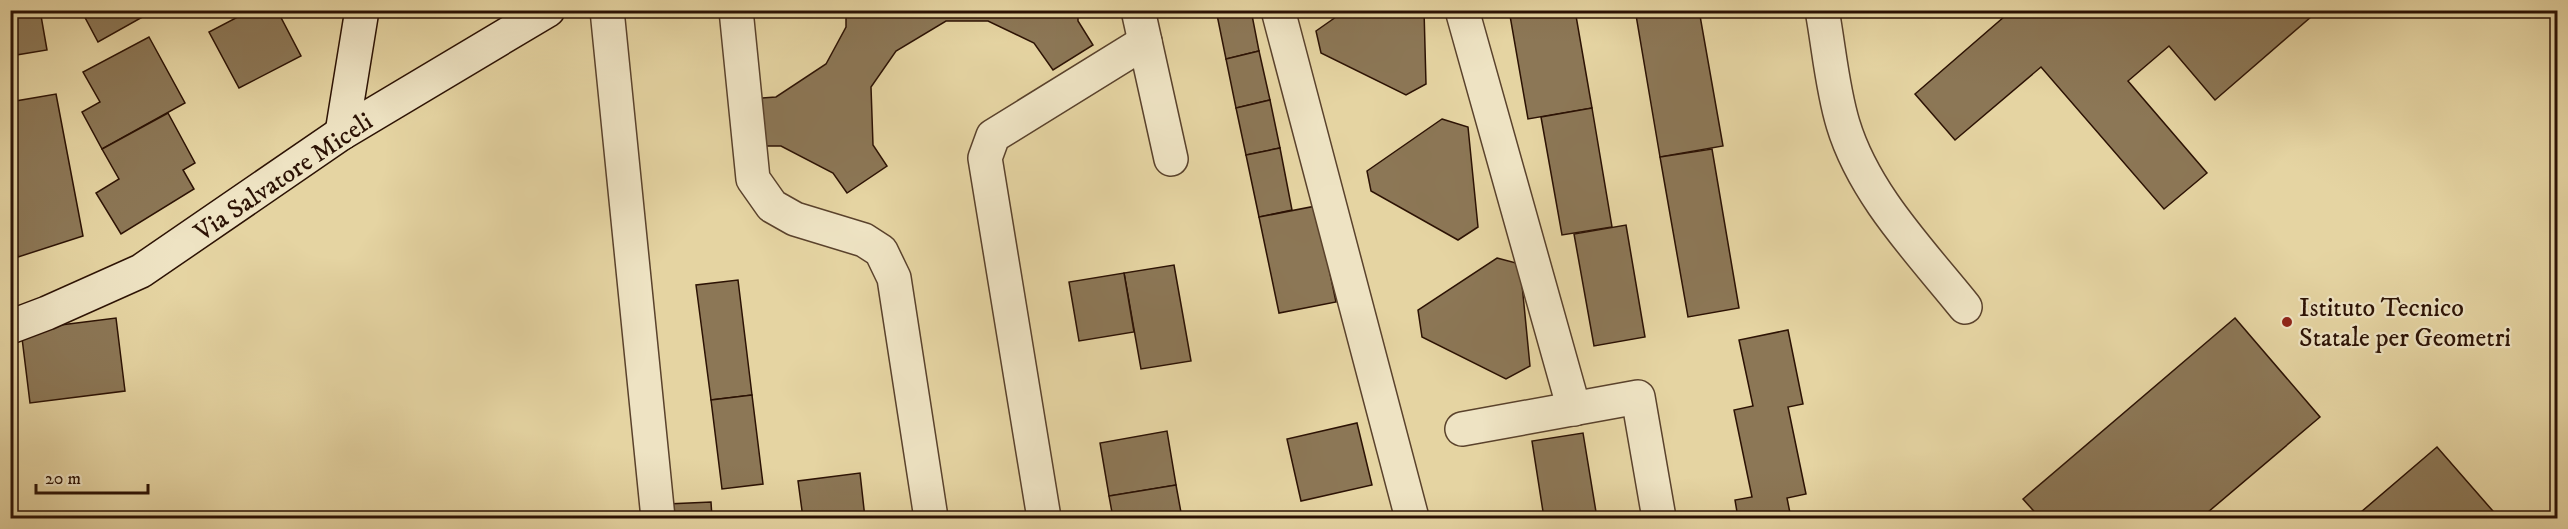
<svg xmlns="http://www.w3.org/2000/svg" width="2568" height="529" viewBox="0 0 2568 529" font-family="'IM FELL DW Pica',serif">
	<rect width="100%" height="100%" fill="#e5d4a2"/>
	<filter id="stains"><feTurbulence type="fractalNoise" baseFrequency=".00333" numOctaves="4"/><feColorMatrix values="0 0 0 0 .2 0 0 0 0 .09 0 0 0 0 .02 0 0 0 .5 -.17"/></filter>
	<radialGradient id="worn" r=".72"><stop offset=".6" stop-color="#630" stop-opacity="0"/><stop offset="1" stop-color="#630" stop-opacity=".3"/></radialGradient>
	<!-- building -->
	<g fill="#8c7756" stroke="#2c1204" stroke-width="1.5">
		<polygon points="10,10 40,10 47,50 10,56"/>
		<polygon points="81,10 155,10 98,42"/>
		<polygon points="251,10 277,10 301,56 239,88 209,32"/>
		<polygon points="846,10 1078,10 1078,21 1093,45 1053,70 1034,43 988,21 946,21 896,51 871,87 873,145 887,166 847,193 833,173 781,146 756,146 751,99 776,97 826,64 846,27"/>
		<polygon points="1216,10 1251,10 1259,51 1226,59"/>
		<polygon points="1346,10 1424,10 1426,84 1406,95 1321,53 1316,31"/>
		<polygon points="1509,10 1575,10 1592,108 1528,119"/>
		<polygon points="1665,10 1699,10 1723,146 1660,157 1636,15"/>
		<polygon points="2012,10 2156,11 2319,10 2215,100 2169,46 2128,81 2207,173 2164,209 2041,67 1955,140 1915,94"/>
		<polygon points="149,37 185,103 102,149 82,112 100,102 83,72"/>
		<polygon points="1259,51 1270,100 1236,108 1226,59"/>
		<polygon points="56,94 83,236 18,257 10,217 10,102"/>
		<polygon points="1270,100 1280,148 1246,155 1236,108"/>
		<polygon points="1592,108 1612,227 1562,235 1541,117"/>
		<polygon points="168,113 195,163 183,170 194,189 121,234 96,193 119,179 102,149"/>
		<polygon points="1442,119 1468,127 1478,227 1458,240 1371,191 1367,171"/>
		<polygon points="1280,148 1292,210 1259,217 1246,155"/>
		<polygon points="1712,149 1739,308 1688,317 1660,157"/>
		<polygon points="1316,206 1336,302 1279,313 1259,217"/>
		<polygon points="1626,225 1645,337 1594,346 1574,234"/>
		<polygon points="1497,258 1520,264 1530,366 1506,379 1422,337 1418,310"/>
		<polygon points="1174,265 1191,361 1141,369 1124,273"/>
		<polygon points="1124,273 1134,332 1079,341 1069,282"/>
		<polygon points="738,280 752,395 711,400 696,285"/>
		<polygon points="116,318 125,391 30,403 21,330"/>
		<polygon points="2235,318 2320,417 2201,518 2040,518 2023,499"/>
		<polygon points="1788,330 1803,404 1788,407 1806,494 1787,498 1791,518 1738,518 1735,500 1752,497 1734,410 1753,406 1739,340"/>
		<polygon points="752,395 763,484 722,489 711,400"/>
		<polygon points="1357,423 1372,485 1301,501 1287,439"/>
		<polygon points="1167,431 1176,485 1109,496 1100,443"/>
		<polygon points="1583,433 1597,518 1544,518 1532,441"/>
		<polygon points="2437,447 2499,518 2354,518"/>
		<polygon points="860,473 865,518 803,518 798,481"/>
		<polygon points="1176,485 1182,518 1113,518 1109,496"/>
		<polygon points="711,502 712,518 668,518 667,504"/>
	</g>
	<g fill="none" stroke-linecap="round" stroke-linejoin="round">
		<defs>
			<g id="street">
				<polyline points="607,10 658,518"/>
				<polyline points="736,10 753,179 772,206 795,219 864,240 881,251 894,278 931,518"/>
				<polyline points="1138,10 1171,159"/>
				<polyline points="1278,10 1412,518"/>
				<polyline points="1462,10 1574,409"/>
				<path d="M1822 10C1829 48 1832 88 1843 124 1864 194 1920 251 1965 307"/>
				<polyline points="1462,429 1638,397 1659,518"/>
				<polyline points="1044,518 985,158 993,136 1145,42"/>
			</g>
			<g id="secondary">
				<polyline points="342,133 362,10"/>
				<polyline points="10,327 47,313 141,271 342,133 548,10"/>
			</g>
		</defs>
		<!-- street casing -->
		<use href="#street" stroke="#5a422c" stroke-width="36"/>
		<!-- secondary casing -->
		<use href="#secondary" stroke="#2c1204" stroke-width="36"/>
		<!-- street -->
		<use href="#street" stroke="#eee3c3" stroke-width="33"/>
		<!-- secondary -->
		<use href="#secondary" stroke="#eee3c3" stroke-width="33"/>
	</g>
	<!-- markers -->
	<circle fill="#8f2418" stroke="#eee3c3" stroke-width="2" cx="2287" cy="322" r="6"/>
	<g text-anchor="middle" stroke-width="4.5" stroke-linejoin="round" paint-order="stroke">
		<!-- street labels -->
		<g font-size="26" fill="#2c1204" stroke="#eee3c3">
			<text transform="translate(283 176) rotate(-34)" y="9">Via Salvatore Miceli</text>
		</g>
		<!-- poi labels -->
		<g font-size="26" fill="#2c1204" stroke="#eee3c3" text-anchor="start">
			<text x="2299" y="316">Istituto Tecnico<tspan x="2299" dy="30">Statale per Geometri</tspan></text>
		</g>
	</g>
	<!-- margin -->
	<rect width="2568" height="529" fill="none" stroke="#e5d4a2" stroke-width="36"/>
	<rect x="12" y="12" width="2544" height="505" fill="none" stroke="#2c1204" stroke-width="3"/>
	<rect x="18" y="18" width="2532" height="493" fill="none" stroke="#2c1204" stroke-width="1.5"/>
	<!-- scale -->
	<path d="M36 484v9h112v-9" fill="none" stroke="#2c1204" stroke-width="3"/>
	<text x="45" y="484" font-size="18" fill="#2c1204" stroke="#eee3c3" stroke-width="4.5" paint-order="stroke">20 m</text>
	<rect width="100%" height="100%" filter="url(#stains)"/>
	<rect width="100%" height="100%" fill="url(#worn)"/>
</svg>
